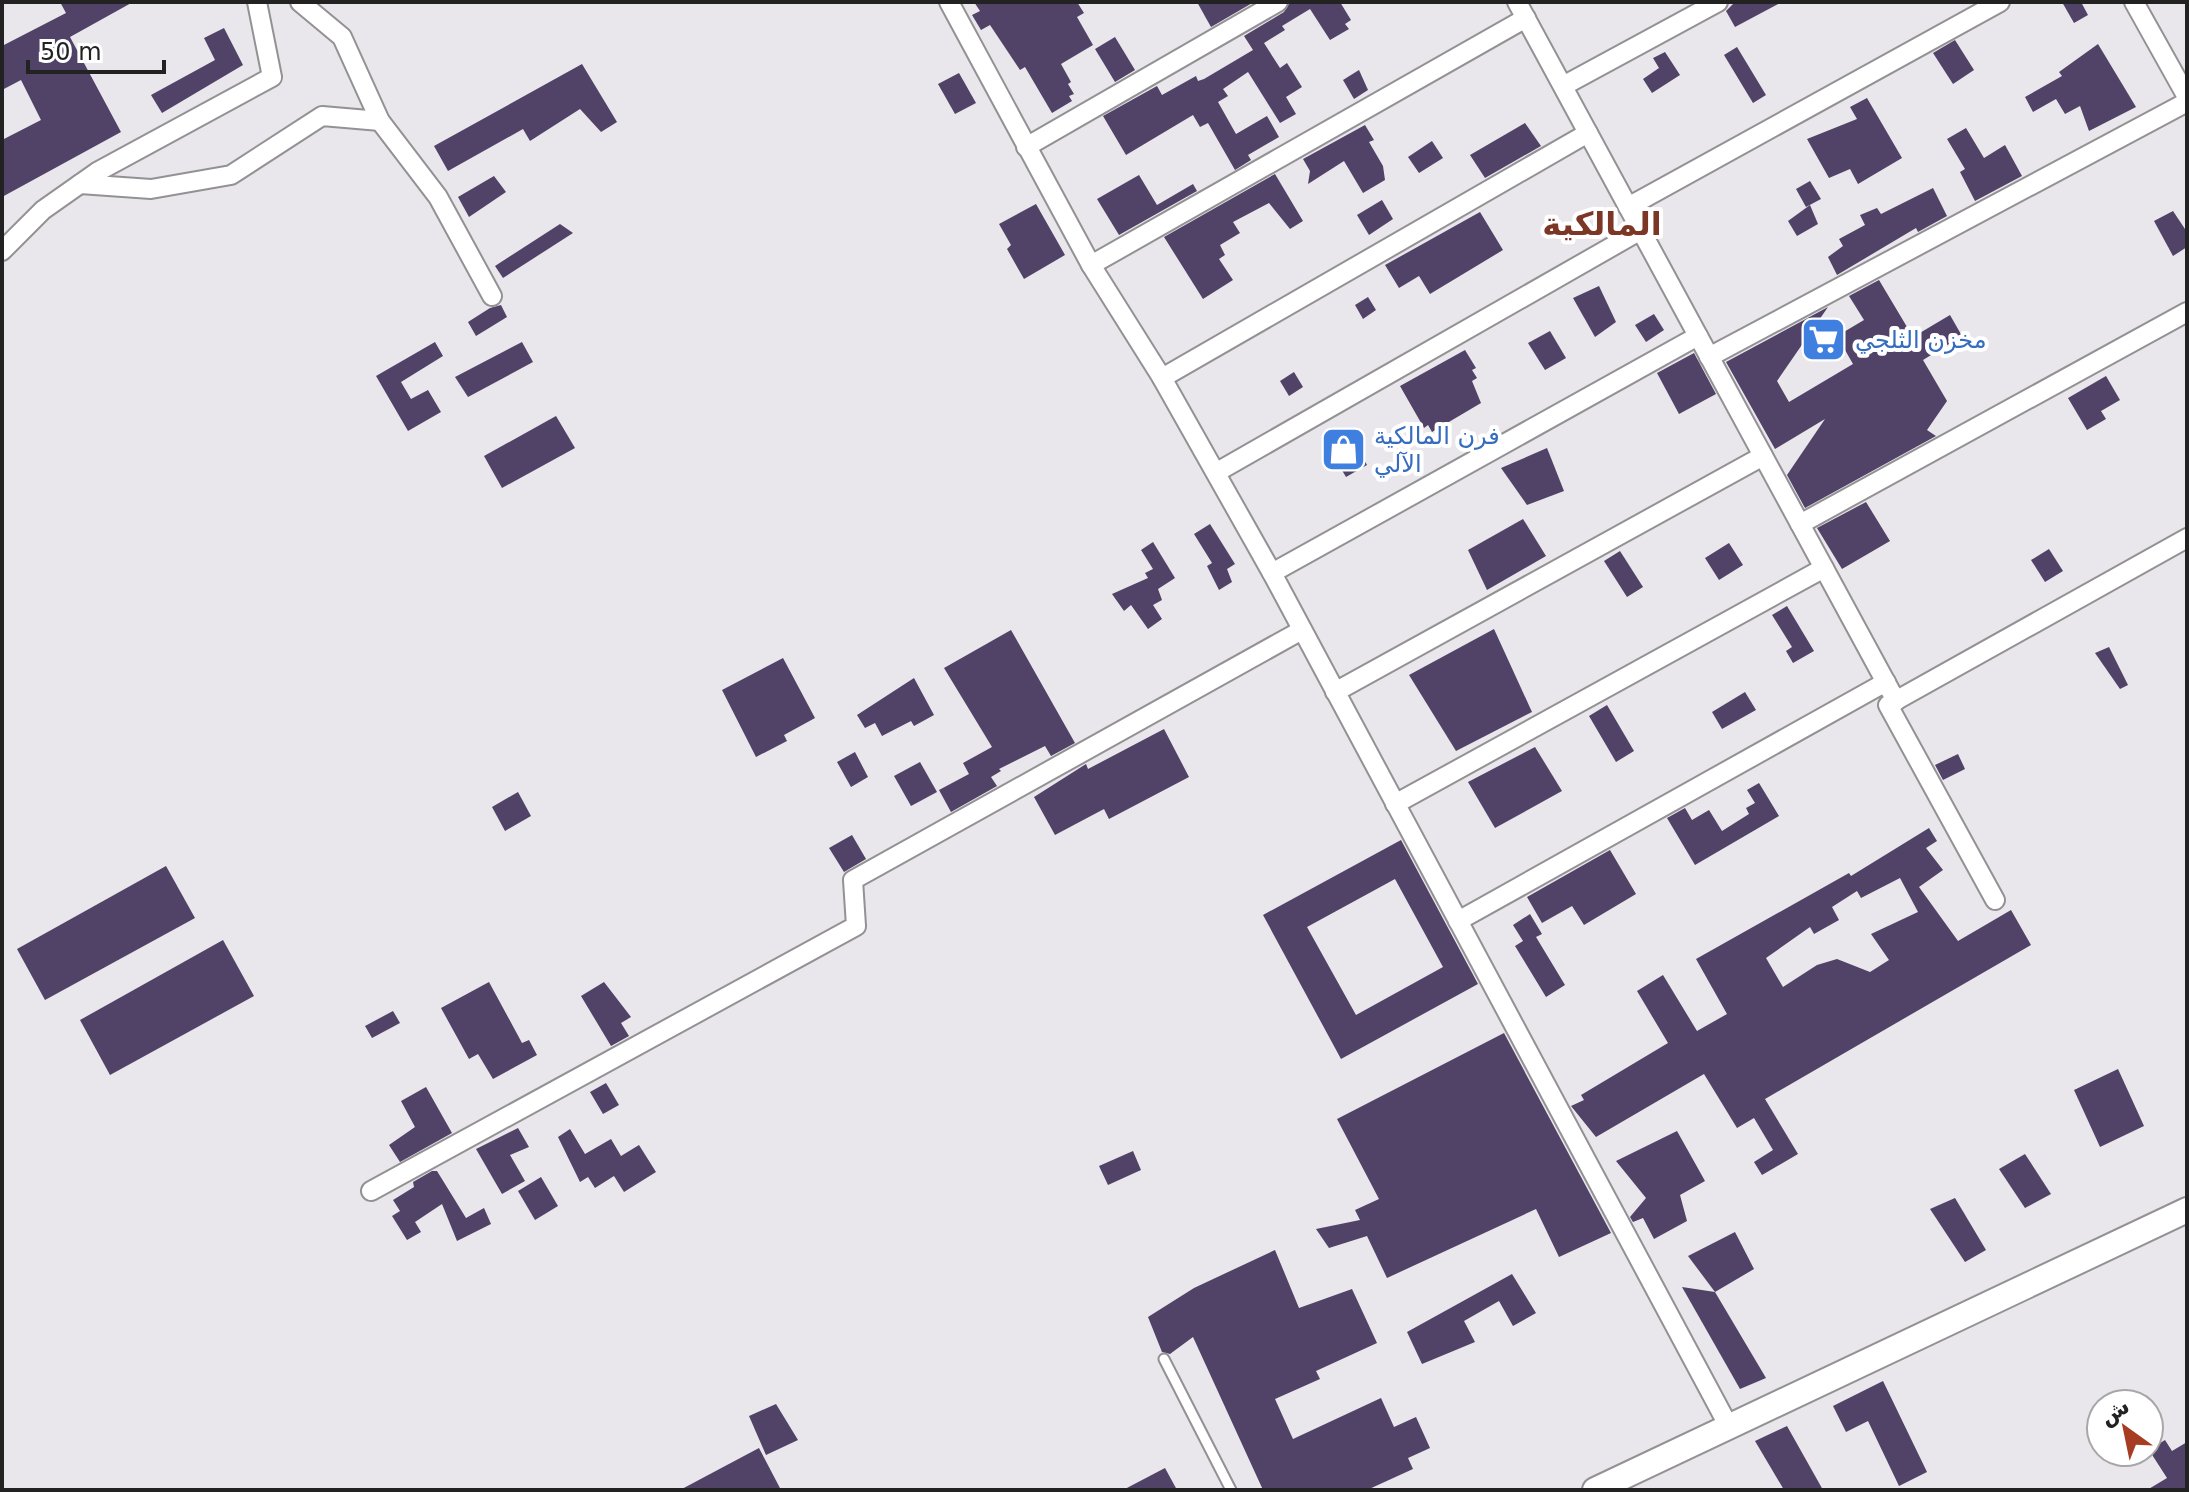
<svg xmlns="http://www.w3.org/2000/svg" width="2189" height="1492" viewBox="0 0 2189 1492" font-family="'DejaVu Sans',Vazirmatn,sans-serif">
	<rect width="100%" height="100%" fill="#e9e7eb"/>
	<!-- building -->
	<g fill="#514267" fill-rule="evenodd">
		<polygon points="60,2 133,2 70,37 121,132 2,197 2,140 41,120 21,80 2,90 2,46 66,13"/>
		<polygon points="974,2 1077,2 1084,13 1077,17 1093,45 1061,64 1071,82 1068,84 1074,94 1069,96 1072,101 1052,113 1025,67 1020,70 990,25 981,30 972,15 980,11"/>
		<polygon points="1197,2 1254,2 1211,27"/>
		<polygon points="1290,2 1340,2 1351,20 1345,24 1349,29 1330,40 1310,9 1282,26 1285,30 1264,43 1280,68 1287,63 1302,87 1286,97 1296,114 1280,123 1248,72 1223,89 1228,96 1218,102 1236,134 1267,116 1279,137 1248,155 1251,160 1235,170 1208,123 1200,127 1193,115 1126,155 1103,116 1157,86 1162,95 1196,76 1198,81 1204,79 1253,50 1244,36 1284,12"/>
		<polygon points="1735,2 1782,2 1735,27 1726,11"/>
		<polygon points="2062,2 2081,2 2088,15 2074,23"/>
		<polygon points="224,28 243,65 162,113 151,95 215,60 204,38"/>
		<polygon points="1115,37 1135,70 1115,82 1095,49"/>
		<polygon points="1955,40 1974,70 1953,84 1933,53"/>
		<polygon points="2098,44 2136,107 2089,131 2080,106 2065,114 2056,99 2033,112 2025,97 2062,76 2059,72"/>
		<polygon points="1737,47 1766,95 1753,103 1724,55"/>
		<polygon points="1665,52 1680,75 1652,93 1643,79 1659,68 1653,58"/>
		<polygon points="582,64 617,122 601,132 580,109 530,141 523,129 448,171 434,146"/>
		<polygon points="1359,70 1368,90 1354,99 1343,80"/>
		<polygon points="959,73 976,103 955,114 938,84"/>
		<polygon points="1867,98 1902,158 1858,184 1850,169 1829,178 1807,139 1857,119 1850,107"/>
		<polygon points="1525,123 1541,146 1485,178 1470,155"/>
		<polygon points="1365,125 1374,140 1369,142 1383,166 1385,180 1363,193 1344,161 1308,184 1310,171 1303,159"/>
		<polygon points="1966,128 1984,158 2005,145 2022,176 1975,201 1960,172 1965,169 1947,139"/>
		<polygon points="1432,141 1443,158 1419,173 1408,157"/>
		<polygon points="1275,174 1303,221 1290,229 1269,203 1233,222 1240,233 1220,245 1225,255 1219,259 1233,280 1203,299 1164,237"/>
		<polygon points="1139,175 1157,205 1193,184 1197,191 1119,235 1097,199"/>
		<polygon points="494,176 506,192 469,217 458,197"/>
		<polygon points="1810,181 1821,199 1806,207 1796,189"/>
		<polygon points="1933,188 1947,216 1918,232 1916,228 1837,275 1828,257 1843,246 1839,239 1865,225 1860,215 1877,208 1881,214"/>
		<polygon points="1382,200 1393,219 1369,235 1357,215"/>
		<polygon points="1036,204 1065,255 1024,279 1007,249 1011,245 999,224"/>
		<polygon points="1810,205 1818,224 1797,236 1788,221"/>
		<polygon points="2173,211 2187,232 2187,247 2173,256 2154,221"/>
		<polygon points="1480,212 1503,250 1430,294 1419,276 1399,288 1385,265"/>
		<polygon points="560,224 573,233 503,278 495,266"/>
		<polygon points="1879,280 1913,337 1950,315 1962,336 1923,360 1947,401 1927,430 1936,436 1805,508 1787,475 1825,419 1775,449 1726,362 1828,307 1777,381 1789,402 1853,364 1837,336 1864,320 1849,296"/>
		<polygon points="1599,286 1616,322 1595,337 1573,298"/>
		<polygon points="1368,297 1376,310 1363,319 1355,305"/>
		<polygon points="501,305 507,317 476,336 468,322 490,308"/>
		<polygon points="1654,314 1664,330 1646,342 1635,325"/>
		<polygon points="1550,331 1566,358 1545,370 1528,343"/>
		<polygon points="435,342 443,356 401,382 411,399 428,390 441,412 408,431 376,376"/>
		<polygon points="522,342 533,362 468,397 455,377"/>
		<polygon points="1465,350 1476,368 1472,370 1477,378 1472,381 1481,403 1432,432 1428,425 1424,428 1400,386"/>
		<polygon points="1694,353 1716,394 1679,414 1657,373"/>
		<polygon points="1294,372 1303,387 1289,396 1280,381"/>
		<polygon points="2106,376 2120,400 2101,411 2106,419 2087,430 2068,398"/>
		<polygon points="556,416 575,448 502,488 484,456"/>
		<polygon points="1346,430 1367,465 1346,477 1326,443"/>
		<polygon points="1547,448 1564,491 1527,505 1501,468"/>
		<polygon points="1866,502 1890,541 1842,569 1817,528"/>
		<polygon points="1523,519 1546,556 1487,590 1468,550"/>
		<polygon points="1210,524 1235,564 1227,569 1232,582 1219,590 1207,566 1212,563 1194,534"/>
		<polygon points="1153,542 1175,578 1158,589 1162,600 1153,605 1162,619 1148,629 1131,605 1124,611 1112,594 1148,578 1145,573 1153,569 1141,550"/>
		<polygon points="1729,543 1743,565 1719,580 1705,558"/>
		<polygon points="2049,549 2063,571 2045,582 2031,560"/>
		<polygon points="1620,551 1643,587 1627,597 1604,561"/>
		<polygon points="1787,606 1814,651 1793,663 1786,651 1792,647 1772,615"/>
		<polygon points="1494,629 1532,712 1456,751 1409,675"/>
		<polygon points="1011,630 1075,743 1051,756 1045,746 999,769 1001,771 991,777 997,786 951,812 939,790 969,774 963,763 992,747 944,668"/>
		<polygon points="2109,647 2128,685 2120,689 2095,653"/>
		<polygon points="783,658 815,718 784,735 787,741 756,757 722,690"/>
		<polygon points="914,678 934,715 914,726 911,721 882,736 875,723 865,728 857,715"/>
		<polygon points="1745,692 1756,710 1722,729 1712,712"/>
		<polygon points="1607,705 1634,751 1616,762 1589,716"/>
		<polygon points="1164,729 1189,777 1109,819 1104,809 1055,835 1034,797 1086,764 1088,769"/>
		<polygon points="1535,747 1562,791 1495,828 1468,782"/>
		<polygon points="855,752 868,777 851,787 837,762"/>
		<polygon points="1958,754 1965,769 1943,780 1935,765"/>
		<polygon points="920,762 937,792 911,806 894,776"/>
		<polygon points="1759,783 1779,816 1695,865 1667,818 1685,808 1692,820 1709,810 1722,831 1749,814 1746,808 1755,803 1747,790"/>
		<polygon points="518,792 531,816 505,831 492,807"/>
		<path d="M1929 828 1937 841 1926 848 1943 870 1919 887 1958 941 2011 910 2031 945 1765 1099 1798 1154 1762 1175 1754 1162 1773 1150 1754 1118 1737 1128 1704 1074 1596 1137 1571 1106 1584 1100 1581 1095 1668 1043 1637 991 1663 975 1697 1031 1727 1014 1696 959 1849 873 1851 876ZM1900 878 1918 912 1871 934 1889 960 1870 972 1837 959 1817 965 1783 987 1766 958 1810 927 1814 934 1839 920 1832 907 1857 891 1861 898Z"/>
		<polygon points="852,835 866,859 844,872 829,848"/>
		<path d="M1401 840 1478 984 1341 1059 1263 915ZM1395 879 1443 967 1356 1015 1307 927Z"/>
		<polygon points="1610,850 1636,894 1584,925 1572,906 1542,923 1527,897"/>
		<polygon points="166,866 195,918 45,1000 17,949"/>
		<polygon points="1530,914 1542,934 1536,937 1565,985 1546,997 1515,946 1523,941 1513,925"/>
		<polygon points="223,940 254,996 110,1075 80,1020"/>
		<polygon points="489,982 522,1043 529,1040 537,1055 493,1079 478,1054 469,1059 441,1008"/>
		<polygon points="604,982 631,1017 621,1023 629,1036 611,1046 581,996"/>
		<polygon points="393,1011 400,1023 372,1038 365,1026"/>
		<polygon points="1504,1033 1611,1233 1559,1257 1536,1209 1387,1278 1367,1236 1329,1248 1316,1229 1360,1220 1355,1210 1379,1199 1337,1119"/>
		<polygon points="2118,1069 2144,1126 2100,1147 2074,1090"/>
		<polygon points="606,1083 619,1105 603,1114 590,1092"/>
		<polygon points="426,1087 452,1133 400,1162 389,1145 415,1127 401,1101"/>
		<polygon points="518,1128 529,1147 510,1155 525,1181 502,1194 476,1149"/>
		<polygon points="570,1129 585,1154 611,1139 621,1156 639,1145 656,1172 624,1192 614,1176 595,1188 588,1177 580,1182 558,1137"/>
		<polygon points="1677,1131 1705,1181 1680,1195 1687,1221 1654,1239 1643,1218 1633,1222 1630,1217 1646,1198 1616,1161"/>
		<polygon points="1133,1151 1141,1170 1108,1185 1099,1166"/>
		<polygon points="2025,1154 2051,1194 2025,1208 1999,1169"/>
		<polygon points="432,1171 437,1171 466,1218 484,1208 491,1224 457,1241 442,1204 415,1222 421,1232 407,1240 392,1216 400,1211 393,1200 414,1187 413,1182"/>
		<polygon points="541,1177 558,1206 535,1220 518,1191"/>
		<polygon points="1955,1198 1986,1250 1965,1262 1930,1209"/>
		<polygon points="1735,1232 1754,1269 1715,1292 1688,1256"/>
		<polygon points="1275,1250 1299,1308 1352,1289 1377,1343 1316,1371 1320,1379 1275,1399 1293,1439 1381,1398 1394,1427 1416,1417 1430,1448 1408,1458 1413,1469 1367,1490 1263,1490 1193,1337 1170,1354 1162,1352 1148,1317 1194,1288"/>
		<polygon points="1512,1274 1536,1313 1513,1326 1499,1301 1464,1321 1475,1342 1422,1364 1407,1332"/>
		<polygon points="1682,1287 1715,1292 1766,1378 1740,1389"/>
		<polygon points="1883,1381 1927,1472 1899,1486 1868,1421 1846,1432 1833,1406"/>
		<polygon points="776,1404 798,1440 766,1455 749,1416"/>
		<polygon points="1787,1426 1823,1490 1784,1490 1755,1441"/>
		<polygon points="2165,1440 2172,1451 2187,1442 2187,1490 2147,1490 2167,1478 2149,1450"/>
		<polygon points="759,1448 781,1490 680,1490"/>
		<polygon points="1165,1468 1177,1490 1123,1490"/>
	</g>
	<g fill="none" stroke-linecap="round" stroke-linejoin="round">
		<defs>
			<polyline id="lane" points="1164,1359 1231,1490"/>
			<g id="street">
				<polyline points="300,2 342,37 380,121 438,197 492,296"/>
				<polyline points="949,2 1091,265 1162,378 1272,573 1728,1425"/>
				<polyline points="1517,2 1896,701"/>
				<polyline points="2134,2 2187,97"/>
				<polyline points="1563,86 1718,2"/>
				<polyline points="1026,147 1278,2"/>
				<polyline points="80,184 151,189 231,175 322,116 380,121"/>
				<polyline points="1628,207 2000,2"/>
				<polyline points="2,251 43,210 97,172 272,77 257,2"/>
				<polyline points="1091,265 1526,18"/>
				<polyline points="1709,357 2187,102"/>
				<polyline points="1162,378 1588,133"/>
				<polyline points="1217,472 1641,230"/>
				<polyline points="1800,524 2187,312"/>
				<polyline points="1272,573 1698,336"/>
				<polyline points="1335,692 1763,456"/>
				<polyline points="1395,804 1824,568"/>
				<polyline points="1995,900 1888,705 2187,538"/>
				<polyline points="1458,921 1886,682"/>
				<polyline points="371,1191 856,926 853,880 1302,630"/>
			</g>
			<polyline id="secondary" points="1595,1490 2187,1210"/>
		</defs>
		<!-- lane casing -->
		<use href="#lane" stroke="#939194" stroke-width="13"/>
		<!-- street casing -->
		<use href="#street" stroke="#939194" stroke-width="22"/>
		<!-- secondary casing -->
		<use href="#secondary" stroke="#939194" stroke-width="28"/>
		<!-- lane -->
		<use href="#lane" stroke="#fff" stroke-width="9"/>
		<!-- street -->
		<use href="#street" stroke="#fff" stroke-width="18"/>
		<!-- secondary -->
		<use href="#secondary" stroke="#fff" stroke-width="24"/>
	</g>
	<!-- icons -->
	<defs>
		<symbol id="supermarket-square" viewBox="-11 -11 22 22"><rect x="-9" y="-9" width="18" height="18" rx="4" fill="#3f7fe0" stroke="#fff"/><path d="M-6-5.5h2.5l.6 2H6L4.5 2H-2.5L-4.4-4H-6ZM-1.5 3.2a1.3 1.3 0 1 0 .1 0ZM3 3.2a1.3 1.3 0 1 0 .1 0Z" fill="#fff"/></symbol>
		<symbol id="shop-square" viewBox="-11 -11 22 22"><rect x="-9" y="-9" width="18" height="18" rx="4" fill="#3f7fe0" stroke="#fff"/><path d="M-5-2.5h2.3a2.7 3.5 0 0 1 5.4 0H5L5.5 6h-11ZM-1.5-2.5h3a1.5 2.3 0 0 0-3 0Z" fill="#fff"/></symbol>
	</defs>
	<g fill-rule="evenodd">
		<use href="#supermarket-square" x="1798" y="314" width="51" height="51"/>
		<use href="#shop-square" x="1318" y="424" width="51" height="51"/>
	</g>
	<g text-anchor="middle" stroke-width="8" stroke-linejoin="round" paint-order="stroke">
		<!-- shop labels -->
		<g font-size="24" fill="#366cbe" stroke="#fff" text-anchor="start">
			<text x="1855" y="348">مخزن الثلجي</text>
			<text x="1374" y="444">فرن المالكية<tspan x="1374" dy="28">الآلي</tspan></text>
		</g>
		<!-- district labels -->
		<g font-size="32" font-weight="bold" fill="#7b3626" stroke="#fff">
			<text x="1602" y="235">المالكية</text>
		</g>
	</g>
	<!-- border -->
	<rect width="2189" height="1492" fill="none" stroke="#222223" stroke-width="8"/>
	<!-- north arrow -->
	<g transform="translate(2125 1428) rotate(327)"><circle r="38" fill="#ffffff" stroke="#a7a7a7" stroke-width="2"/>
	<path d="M0-6L14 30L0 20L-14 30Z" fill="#a63d23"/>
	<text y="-12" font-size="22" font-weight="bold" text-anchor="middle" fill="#222223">ش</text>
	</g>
	<!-- scale -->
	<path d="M28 60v12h136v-12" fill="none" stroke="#222223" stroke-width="4"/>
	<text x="40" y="60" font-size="24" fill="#222223" stroke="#ffffff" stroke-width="6" paint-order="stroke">50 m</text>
</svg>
